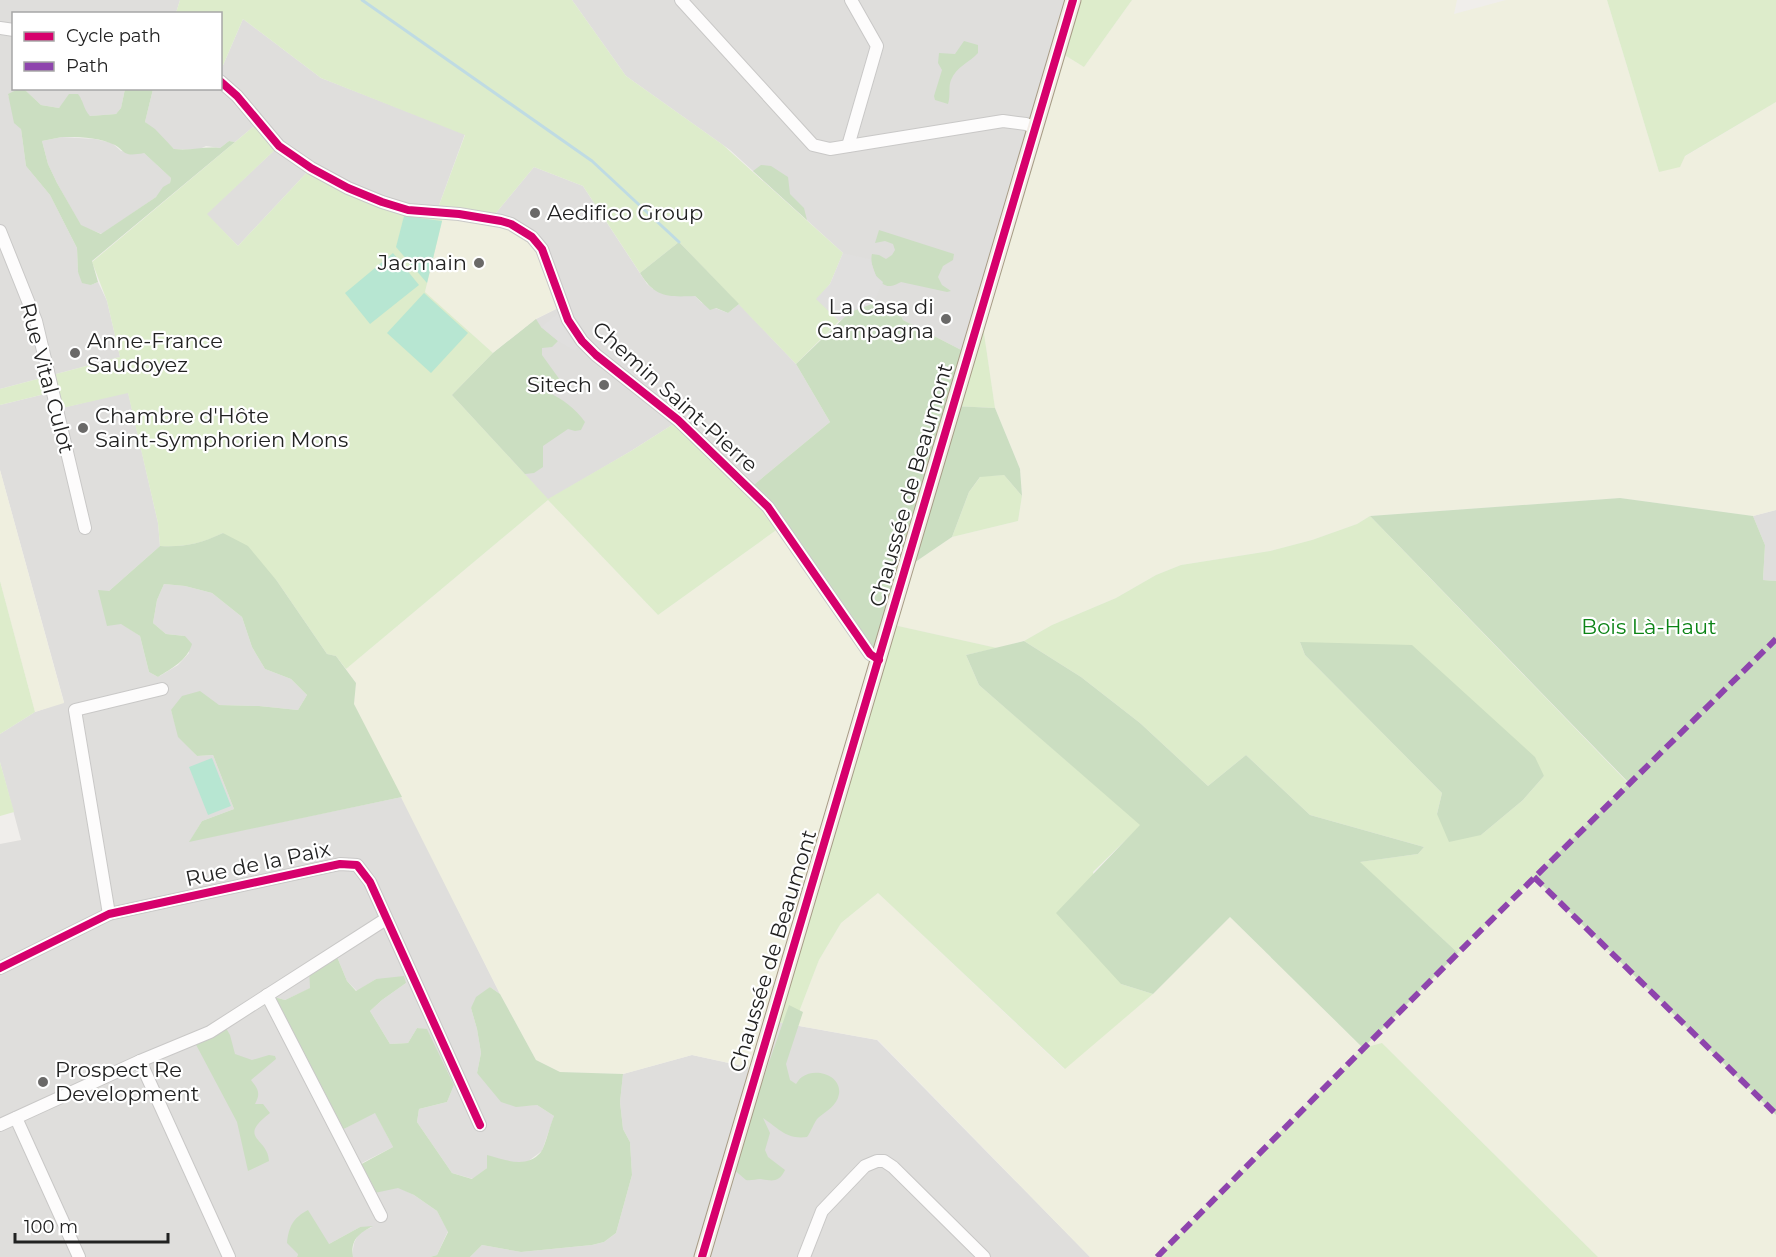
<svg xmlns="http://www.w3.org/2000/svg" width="1776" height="1257" viewBox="0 0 1776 1257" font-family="Montserrat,sans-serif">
	<rect width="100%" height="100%" fill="#f0eeeb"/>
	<!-- residential -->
	<g fill="#dfdedc">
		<polygon points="0,0 180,0 176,13 14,14 14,88 18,89 8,95 21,129 26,166 50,195 77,248 78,272 91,285 98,282 107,301 120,357 0,389"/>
		<polygon points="572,0 1073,0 969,354 903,320 898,309 874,303 839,321 843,253 730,150 626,76"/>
		<polygon points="243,19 321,78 465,134 438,208 408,210 311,168 238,246 206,214 279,146 259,122 235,142 229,141 220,148 206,146 198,150 174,149 145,122 153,89 220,88 221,70"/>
		<polygon points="24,89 125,89 121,108 116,114 90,116 84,111 81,98 64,103 59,108 41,105"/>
		<polygon points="62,137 95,139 112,143 121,151 144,153 171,178 170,183 156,197 102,234 81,226 57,183 48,164 42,141"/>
		<polygon points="534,167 583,186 647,284 653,289 695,296 702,303 728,313 739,304 796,364 830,422 750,488 675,423 631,451 548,500 452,395 493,353 536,319 562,306 491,219"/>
		<polygon points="53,392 58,409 128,392 158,523 160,546 109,591 121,623 140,636 149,672 158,677 178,665 189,653 185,636 166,634 153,623 157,600 164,584 185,586 212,593 242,617 252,647 265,669 291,679 307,695 298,710 259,706 219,705 171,710 179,737 197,756 213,755 234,809 202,821 190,841 402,797 500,994 490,987 471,1008 477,1029 481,1053 477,1073 516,1106 537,1105 554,1116 542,1151 527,1162 509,1162 487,1156 487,1168 473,1179 452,1173 417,1122 419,1109 447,1102 454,1085 427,1030 417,1028 408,1043 390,1044 370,1011 382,1000 406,983 376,979 357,991 347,981 335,952 311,988 285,1000 268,995 338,1132 375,1112 393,1147 356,1166 414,1195 437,1211 448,1231 437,1255 430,1257 353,1257 352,1255 354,1243 359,1233 372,1227 360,1227 329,1244 298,1254 297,1257 0,1257 0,844 21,840 0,762 0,734 35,712 64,702 0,470 0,405"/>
		<polygon points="1776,510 1776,581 1763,580 1765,545 1753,516"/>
		<polygon points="771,1021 877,1040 1090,1257 470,1257 482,1245 521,1252 592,1245 604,1242 616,1233 632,1175 630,1142 623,1129 620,1102 623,1074 692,1055 756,1069"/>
	</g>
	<!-- farmland -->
	<g fill="#efefdf">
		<polygon points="1132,0 1457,0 1454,14 1506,0 1607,0 1659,172 1776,102 1776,510 1753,516 1620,498 1370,516 1357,524 1312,540 1270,551 1181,565 1156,575 1116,598 1052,625 1024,641 997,648 889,624 905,569 952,537 1018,521 1022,496 1020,469 995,408 981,313 1058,51 1084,67"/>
		<polygon points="444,213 501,221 532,237 562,306 536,319 493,353 425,292"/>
		<polygon points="0,470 64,703 35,712 0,581"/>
		<polygon points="548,500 658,615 782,526 879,660 757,1069 692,1055 623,1074 560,1072 536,1060 500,994 354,704 356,683 346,669"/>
		<polygon points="1534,877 1776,1114 1776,1257 1598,1257 1382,1043 1363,1048 1157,1257 1090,1257 878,1040 794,1025 819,960 841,923 878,893 1064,1069 1153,994 1230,917 1363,1048"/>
	</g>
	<!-- grass -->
	<g fill="#ddeccb" fill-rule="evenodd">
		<path d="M180 0H572L626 76 723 145 843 253 830 284 817 299 839 321 796 364 679 242 640 273 583 186 534 167 491 219 444 213 425 292 493 353 452 395 548 499 631 451 675 423 782 526 658 615 548 500 346 669 336 656 327 654 277 581 223 533C200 544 186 547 160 546L158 523 128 393 58 409 53 392 0 405V389L120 357 107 301 92 262 259 122 279 146 207 214 238 246 311 168 382 202 438 208 465 135 321 78 243 19 221 70 220 14 176 13Z"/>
		<polygon points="1073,0 1132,0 1084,67 1058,51"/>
		<polygon points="1607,0 1776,0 1776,102 1685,156 1680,167 1659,172"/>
		<polygon points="981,313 995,408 954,406"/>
		<polygon points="1004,475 1022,496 1018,521 952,537 969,492 981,476"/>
		<path d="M1370 516 1629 784 1458 953 1359 862 1418 854 1424 847 1310 815 1246 755 1208 786 1140 723 1081 677 1024 641 1052 625 1116 598 1156 575 1181 565 1270 551 1312 540 1357 524ZM1300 642 1544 776 1523 800 1481 835 1437 814 1442 793 1305 655Z"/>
		<polygon points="0,581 35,712 0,734"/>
		<polygon points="889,624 997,648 966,655 979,685 1141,825 1093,872 1121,984 1153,994 1065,1069 878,893 841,923 819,960 794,1025 771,1021"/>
		<polygon points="0,762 14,812 0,816"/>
		<polygon points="1382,1043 1598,1257 1157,1257 1363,1048"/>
	</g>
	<!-- forest -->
	<g fill="#cbdec1" fill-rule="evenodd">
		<path d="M964 41 978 45V53C970 62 956 67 951 80 948 87 951 95 948 104L935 100 934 96 942 70 938 63 939 53 955 54Z"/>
		<path d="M18 89H24L41 105 59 108 69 94H78C84 101 83 109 90 116L116 114 121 108 125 89H153L145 122 155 129 174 149C191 151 204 146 220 148L229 141 235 142 92 261 98 282 91 285 82 283 78 272 77 248 50 195 26 166 21 129 14 123 8 94ZM62 137C78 137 95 137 110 143 127 149 119 158 144 153L171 178 170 183 163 187 156 197 101 234 81 225 57 183 48 164 42 141Z"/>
		<polygon points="761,165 771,166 788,177 790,194 804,208 807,220 753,171"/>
		<path d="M879 230 954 254 953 260 943 266 938 277 942 285 951 291 947 292 901 282C899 283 893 286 891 286 878 288 869 264 872 254L879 255 886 259 892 255 895 250 893 244 885 241 875 243Z"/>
		<path d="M679 242 739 304 728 313 716 308 710 310 695 296C668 297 655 298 640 273Z"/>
		<polygon points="874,303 898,309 903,320 969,354 954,406 995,408 1020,469 1022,496 1004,475 980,477 969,492 952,537 905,569 879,660 750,488 830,422 796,364 850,312"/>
		<path d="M536 319 541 327 558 341 552 347 542 348V355L560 380 558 389 547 392C562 398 576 409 585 422L581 430 575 431 568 429 543 446V467L534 473 525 474 452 395 493 353Z"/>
		<polygon points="1620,498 1753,516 1765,545 1763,580 1776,581 1776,1115 1534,877 1629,783 1370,516"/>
		<path d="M223 533 248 546 277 581 327 654 336 656 356 683 354 704 402 797 189 842 202 821 234 809 213 755 197 756 178 737 171 710 182 696 200 691 219 705 259 706 298 710 307 695 291 679 265 669 252 647 242 617 212 593 185 586 164 584 157 600 153 623 166 634 185 636 192 644C187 661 172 668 158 677L149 672 140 636 121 624 107 626 98 590 109 591 160 546C186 547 199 544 223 533Z"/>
		<polygon points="1024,641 1081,677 1140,723 1208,786 1246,755 1310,815 1424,847 1418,854 1360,862 1458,953 1363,1048 1230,917 1153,994 1121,984 1056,913 1140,825 979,685 966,655"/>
		<polygon points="1300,642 1412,645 1535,757 1544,776 1523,800 1481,835 1449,842 1437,814 1442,793 1305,655"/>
		<path d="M335 952 347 981 356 991 376 979 404 976 406 983 382 1000 370 1011 390 1044 408 1043 417 1028 427 1029 454 1085 447 1102 419 1109 417 1122 452 1173 472 1179 487 1168V1155C505 1160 527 1169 541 1152 545 1147 550 1125 554 1116L537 1105 516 1107 501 1102 477 1073 481 1053 477 1029 471 1008 476 997 490 987 500 994 536 1060 560 1072 623 1074 620 1102 623 1129 630 1142 632 1175 616 1233 604 1242 592 1245 521 1252 482 1245 470 1257H430L437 1255 448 1232 437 1211 414 1195 398 1188 370 1194 356 1167 393 1147 375 1113 338 1132 267 995 285 1000 310 988 309 968Z"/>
		<path d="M789 1005 803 1012 786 1064 790 1080 796 1084C798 1081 799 1079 802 1077 815 1067 842 1075 839 1094 837 1106 826 1111 818 1118 814 1122 811 1132 807 1137 787 1140 778 1128 763 1118L770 1133 765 1150 768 1157 785 1170C779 1183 772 1181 760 1179 756 1179 751 1181 746 1180L732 1168Z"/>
		<path d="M223 1023 230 1035 235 1054 252 1060 269 1055 275 1056 276 1059 251 1080C258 1089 261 1093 255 1104H263L270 1113C236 1139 268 1137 269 1161L248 1171 237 1122 193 1039Z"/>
		<path d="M308 1210 329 1244 360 1227 373 1226C359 1233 350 1240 353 1257H297L298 1254 287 1243C289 1226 293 1218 308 1210Z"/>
	</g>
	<!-- pitch -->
	<g fill="#b7e6d2">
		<polygon points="404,216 442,221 427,283 396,247"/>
		<polygon points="393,253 419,285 370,324 345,293"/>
		<polygon points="424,293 468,333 431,373 387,333"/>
		<polygon points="212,758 231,806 208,815 189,767"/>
	</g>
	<!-- parking -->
	<g fill="#e0dfde">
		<polygon points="843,253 870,259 876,276 883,282 874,303 850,312 839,321 816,299 830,284"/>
		<polygon points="559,312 580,344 575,351 558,341 541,327"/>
	</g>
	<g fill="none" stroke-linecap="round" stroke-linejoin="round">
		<!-- stream -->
		<polyline stroke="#bfdbe3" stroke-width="3" points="362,0 592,161 679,242"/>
		<defs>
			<g id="minor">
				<polyline points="681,0 813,145 830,149 1003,121 1026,124 1035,128"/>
				<polyline points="0,28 14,30"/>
				<polyline points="220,81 237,96 279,146 311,168 348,188 382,202 408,210 459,214 501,221 511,224 532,237 542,249 568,320 582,341 596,355 678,420 768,507 870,654 879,660"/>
				<polyline points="848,146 877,46 851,0"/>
				<polyline points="0,231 36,321 85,528"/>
				<polyline points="109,914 75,710 162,689"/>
				<polyline points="0,968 109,914 340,864 357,865 370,882 480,1125"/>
				<polyline points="267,995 381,1216"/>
				<polyline points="140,1061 229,1257"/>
				<polyline points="16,1118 79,1257"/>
				<polyline points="0,1125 140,1061 210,1032 386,919"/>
				<polyline points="804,1257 822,1211 865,1166 877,1161 884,1161 893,1167 984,1257"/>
			</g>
			<polyline id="major" points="702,1257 1073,0"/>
		</defs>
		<!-- minor casing -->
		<use href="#minor" stroke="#c9c8c7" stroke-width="14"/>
		<!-- major casing -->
		<use href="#major" stroke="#a79c86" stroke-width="17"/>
		<!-- minor -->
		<use href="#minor" stroke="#fdfcfc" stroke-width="12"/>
		<!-- major -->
		<use href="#major" stroke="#f3ede7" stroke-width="15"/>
		<!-- quiet -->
		<g stroke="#8e44ad" stroke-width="6" stroke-dasharray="12 6" stroke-linecap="butt">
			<polyline points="1534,877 1776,1114"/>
			<polyline points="1157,1257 1458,953 1776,639"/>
		</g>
		<defs>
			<g id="cycleway">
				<polyline points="220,81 237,96 279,146 311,168 348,188 382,202 408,210 459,214 501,221 511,224 532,237 542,249 568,320 582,341 596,355 678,420 768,507 870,654 879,660"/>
				<polyline points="0,968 109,914 340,864 357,865 370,882 480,1125"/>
				<polyline points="702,1257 1073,0"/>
			</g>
		</defs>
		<!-- cycleway casing -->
		<use href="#cycleway" stroke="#fff" stroke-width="11"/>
		<!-- cycleway -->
		<use href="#cycleway" stroke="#d6006c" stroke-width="8"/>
	</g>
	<!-- markers -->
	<g fill="#6a6968" stroke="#fff" stroke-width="2">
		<circle cx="535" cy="213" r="6"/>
		<circle cx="479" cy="263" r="6"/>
		<circle cx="946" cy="319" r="6"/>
		<circle cx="75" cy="353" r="6"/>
		<circle cx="604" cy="385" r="6"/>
		<circle cx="83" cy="428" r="6"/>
		<circle cx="43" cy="1082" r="6"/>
	</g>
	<g text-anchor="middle" stroke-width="4.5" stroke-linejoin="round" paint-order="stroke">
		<!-- poi labels -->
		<g font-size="21" fill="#222" stroke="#fff" text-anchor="start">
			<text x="547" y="220">Aedifico Group</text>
			<text x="467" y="270" text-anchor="end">Jacmain</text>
			<text x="934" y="314" text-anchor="end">La Casa di<tspan x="934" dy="24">Campagna</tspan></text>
			<text x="87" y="348">Anne-France<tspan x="87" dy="24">Saudoyez</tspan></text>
			<text x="592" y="392" text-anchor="end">Sitech</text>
			<text x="95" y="423">Chambre d'Hôte<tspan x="95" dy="24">Saint-Symphorien Mons</tspan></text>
			<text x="55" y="1077">Prospect Re<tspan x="55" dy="24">Development</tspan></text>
		</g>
		<!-- street labels -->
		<g font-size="21" fill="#222" stroke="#fff">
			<text transform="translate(47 378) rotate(75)" y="7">Rue Vital Culot</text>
			<text transform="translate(675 397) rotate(42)" y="7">Chemin Saint-Pierre</text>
			<text transform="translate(911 485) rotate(-74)" y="7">Chaussée de Beaumont</text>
			<text transform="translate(258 864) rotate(-12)" y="7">Rue de la Paix</text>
			<text transform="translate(773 951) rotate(-73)" y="7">Chaussée de Beaumont</text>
		</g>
		<!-- park labels -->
		<g font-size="21" fill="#0c8416" stroke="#fff">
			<text x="1649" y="634">Bois Là-Haut</text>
		</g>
	</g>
	<!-- legend -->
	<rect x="12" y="12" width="210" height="78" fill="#ffffff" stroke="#a7a7a7" stroke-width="1.5"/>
	<rect x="24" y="32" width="30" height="9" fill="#d6006c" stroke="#a7a7a7" stroke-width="1.5"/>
	<text x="66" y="42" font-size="18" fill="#222222">Cycle path</text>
	<rect x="24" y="62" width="30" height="9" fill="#8e44ad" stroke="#a7a7a7" stroke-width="1.5"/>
	<text x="66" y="72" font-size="18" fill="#222222">Path</text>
	<!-- scale -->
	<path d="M15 1233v9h153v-9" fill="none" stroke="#222222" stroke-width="3"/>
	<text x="24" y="1233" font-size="18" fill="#222222" stroke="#ffffff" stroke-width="4.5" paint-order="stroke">100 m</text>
</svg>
